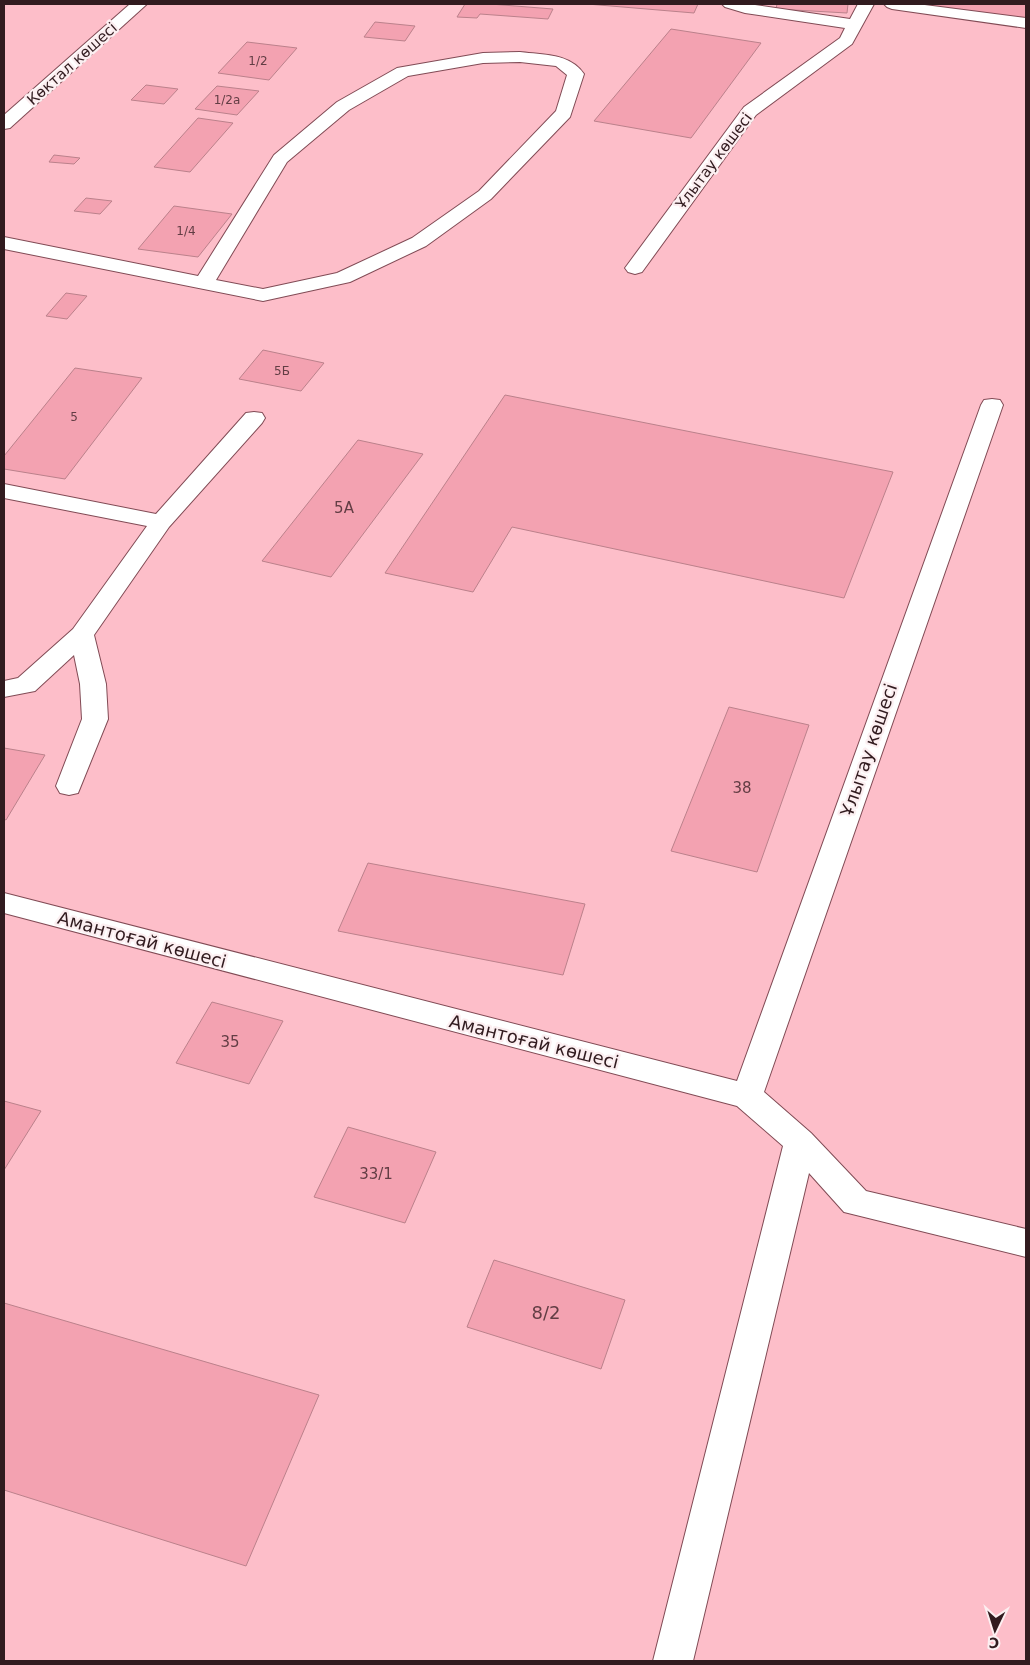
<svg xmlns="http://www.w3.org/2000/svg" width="1030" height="1665" viewBox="0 0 1030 1665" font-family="'DejaVu Sans',sans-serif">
	<rect width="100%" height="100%" fill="#fdbec9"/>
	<!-- building -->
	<g fill="#f3a2b1" stroke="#bb818b">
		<polygon points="465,4 490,4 553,9 548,19 480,14 477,18 457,17"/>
		<polygon points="587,4 698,4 694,13"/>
		<polygon points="777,4 848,4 847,13 776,9"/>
		<polygon points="920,4 1026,4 1026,19 919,6"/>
		<polygon points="375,22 415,26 405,41 364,37"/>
		<polygon points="671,29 761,43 691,138 594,121"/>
		<polygon points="247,42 297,48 269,80 218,73"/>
		<polygon points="146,85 178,89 164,104 131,100"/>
		<polygon points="217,86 259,91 237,115 195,109"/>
		<polygon points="198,118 233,123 190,172 154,167"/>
		<polygon points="54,155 80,158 74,164 49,162"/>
		<polygon points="86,198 112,201 100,214 74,211"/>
		<polygon points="174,206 232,214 198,257 138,249"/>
		<polygon points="66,293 87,296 67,319 46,316"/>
		<polygon points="263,350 324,363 301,391 239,379"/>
		<polygon points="75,368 142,378 65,479 4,469 4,456"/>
		<polygon points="505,395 893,472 844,598 512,527 473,592 385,573"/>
		<polygon points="358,440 423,454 331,577 262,561"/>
		<polygon points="729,707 809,725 757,872 671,851"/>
		<polygon points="4,748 45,755 6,820 4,819"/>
		<polygon points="368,863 585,904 563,975 338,931"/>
		<polygon points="212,1002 283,1021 249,1084 176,1063"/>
		<polygon points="4,1101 41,1111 4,1170"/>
		<polygon points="348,1127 436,1152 405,1223 314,1197"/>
		<polygon points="494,1260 625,1300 601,1369 467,1327"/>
		<polygon points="4,1303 319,1395 246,1566 4,1490"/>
	</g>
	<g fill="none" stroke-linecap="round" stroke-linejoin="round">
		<defs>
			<g id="minor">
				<polygon points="130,4 147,4 10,128 4,129 4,115"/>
				<polygon points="722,4 748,4 850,19 858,4 874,4 852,44 756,115 642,272 635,274 628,272 625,268 628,264 744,107 840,38 845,28 745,13 725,7"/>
				<polygon points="884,4 917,4 1026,18 1026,28 892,9 887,7"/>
				<path d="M520 52C543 55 570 53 584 74L570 117 491 199 426 246 350 282 263 301 4 249V237L198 276 274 155 337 102 397 68 483 53ZM520 62 556 66 567 75 556 111 479 191 412 238 337 273 263 289 216 280 287 162 349 110 408 76 483 63Z"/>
				<polygon points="992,399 1000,400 1003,405 764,1092 811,1133 866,1191 1026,1229 1026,1257 844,1212 809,1173 693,1661 653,1661 783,1146 737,1106 4,913 4,893 737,1081 981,405 984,400"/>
				<polygon points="254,412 262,413 265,418 262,423 169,527 94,635 106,684 108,719 78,793 69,795 60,793 56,786 82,719 80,684 74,655 35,691 4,697 4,681 18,678 73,629 147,526 4,498 4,484 156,514 246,413"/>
			</g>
		</defs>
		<!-- minor casing -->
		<use href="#minor" stroke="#814b55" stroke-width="2"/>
		<!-- minor -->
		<use href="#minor" fill="#fff" fill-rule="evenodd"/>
	</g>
	<g text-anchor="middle" stroke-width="4.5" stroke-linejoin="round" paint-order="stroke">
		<!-- far-number labels -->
		<g font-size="12" fill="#623d44">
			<text x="258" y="65">1/2</text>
			<text x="227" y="104">1/2а</text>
			<text x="186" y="235">1/4</text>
			<text x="282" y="375">5Б</text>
			<text x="74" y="421">5</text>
		</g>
		<!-- far-street labels -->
		<g font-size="15" fill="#311b1f" stroke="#fceff1">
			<text transform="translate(72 64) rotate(-42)" y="5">Көктал көшесі</text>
			<text transform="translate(714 161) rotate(-53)" y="5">Ұлытау көшесі</text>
		</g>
		<!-- number labels -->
		<g font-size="15" fill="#623d44">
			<text x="344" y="513">5А</text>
			<text x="742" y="793">38</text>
			<text x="230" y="1047">35</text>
			<text x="376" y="1179">33/1</text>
		</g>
		<!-- street labels -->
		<g font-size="18" fill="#311b1f" stroke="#fceff1">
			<text transform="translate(869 750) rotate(-71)" y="6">Ұлытау көшесі</text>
			<text transform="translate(142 940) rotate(15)" y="6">Амантоғай көшесі</text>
			<text transform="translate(534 1042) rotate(14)" y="6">Амантоғай көшесі</text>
		</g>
		<!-- near-number labels -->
		<g font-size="18" fill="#623d44">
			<text x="546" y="1319">8/2</text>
		</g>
	</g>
	<!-- border -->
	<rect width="1030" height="1665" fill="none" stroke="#311b1f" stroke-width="10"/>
	<!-- north arrow -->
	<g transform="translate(995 1630) rotate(184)" stroke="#fceff1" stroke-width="4" paint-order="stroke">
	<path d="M0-4L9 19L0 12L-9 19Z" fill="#311b1f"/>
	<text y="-8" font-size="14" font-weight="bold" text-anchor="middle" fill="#311b1f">С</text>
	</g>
</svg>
